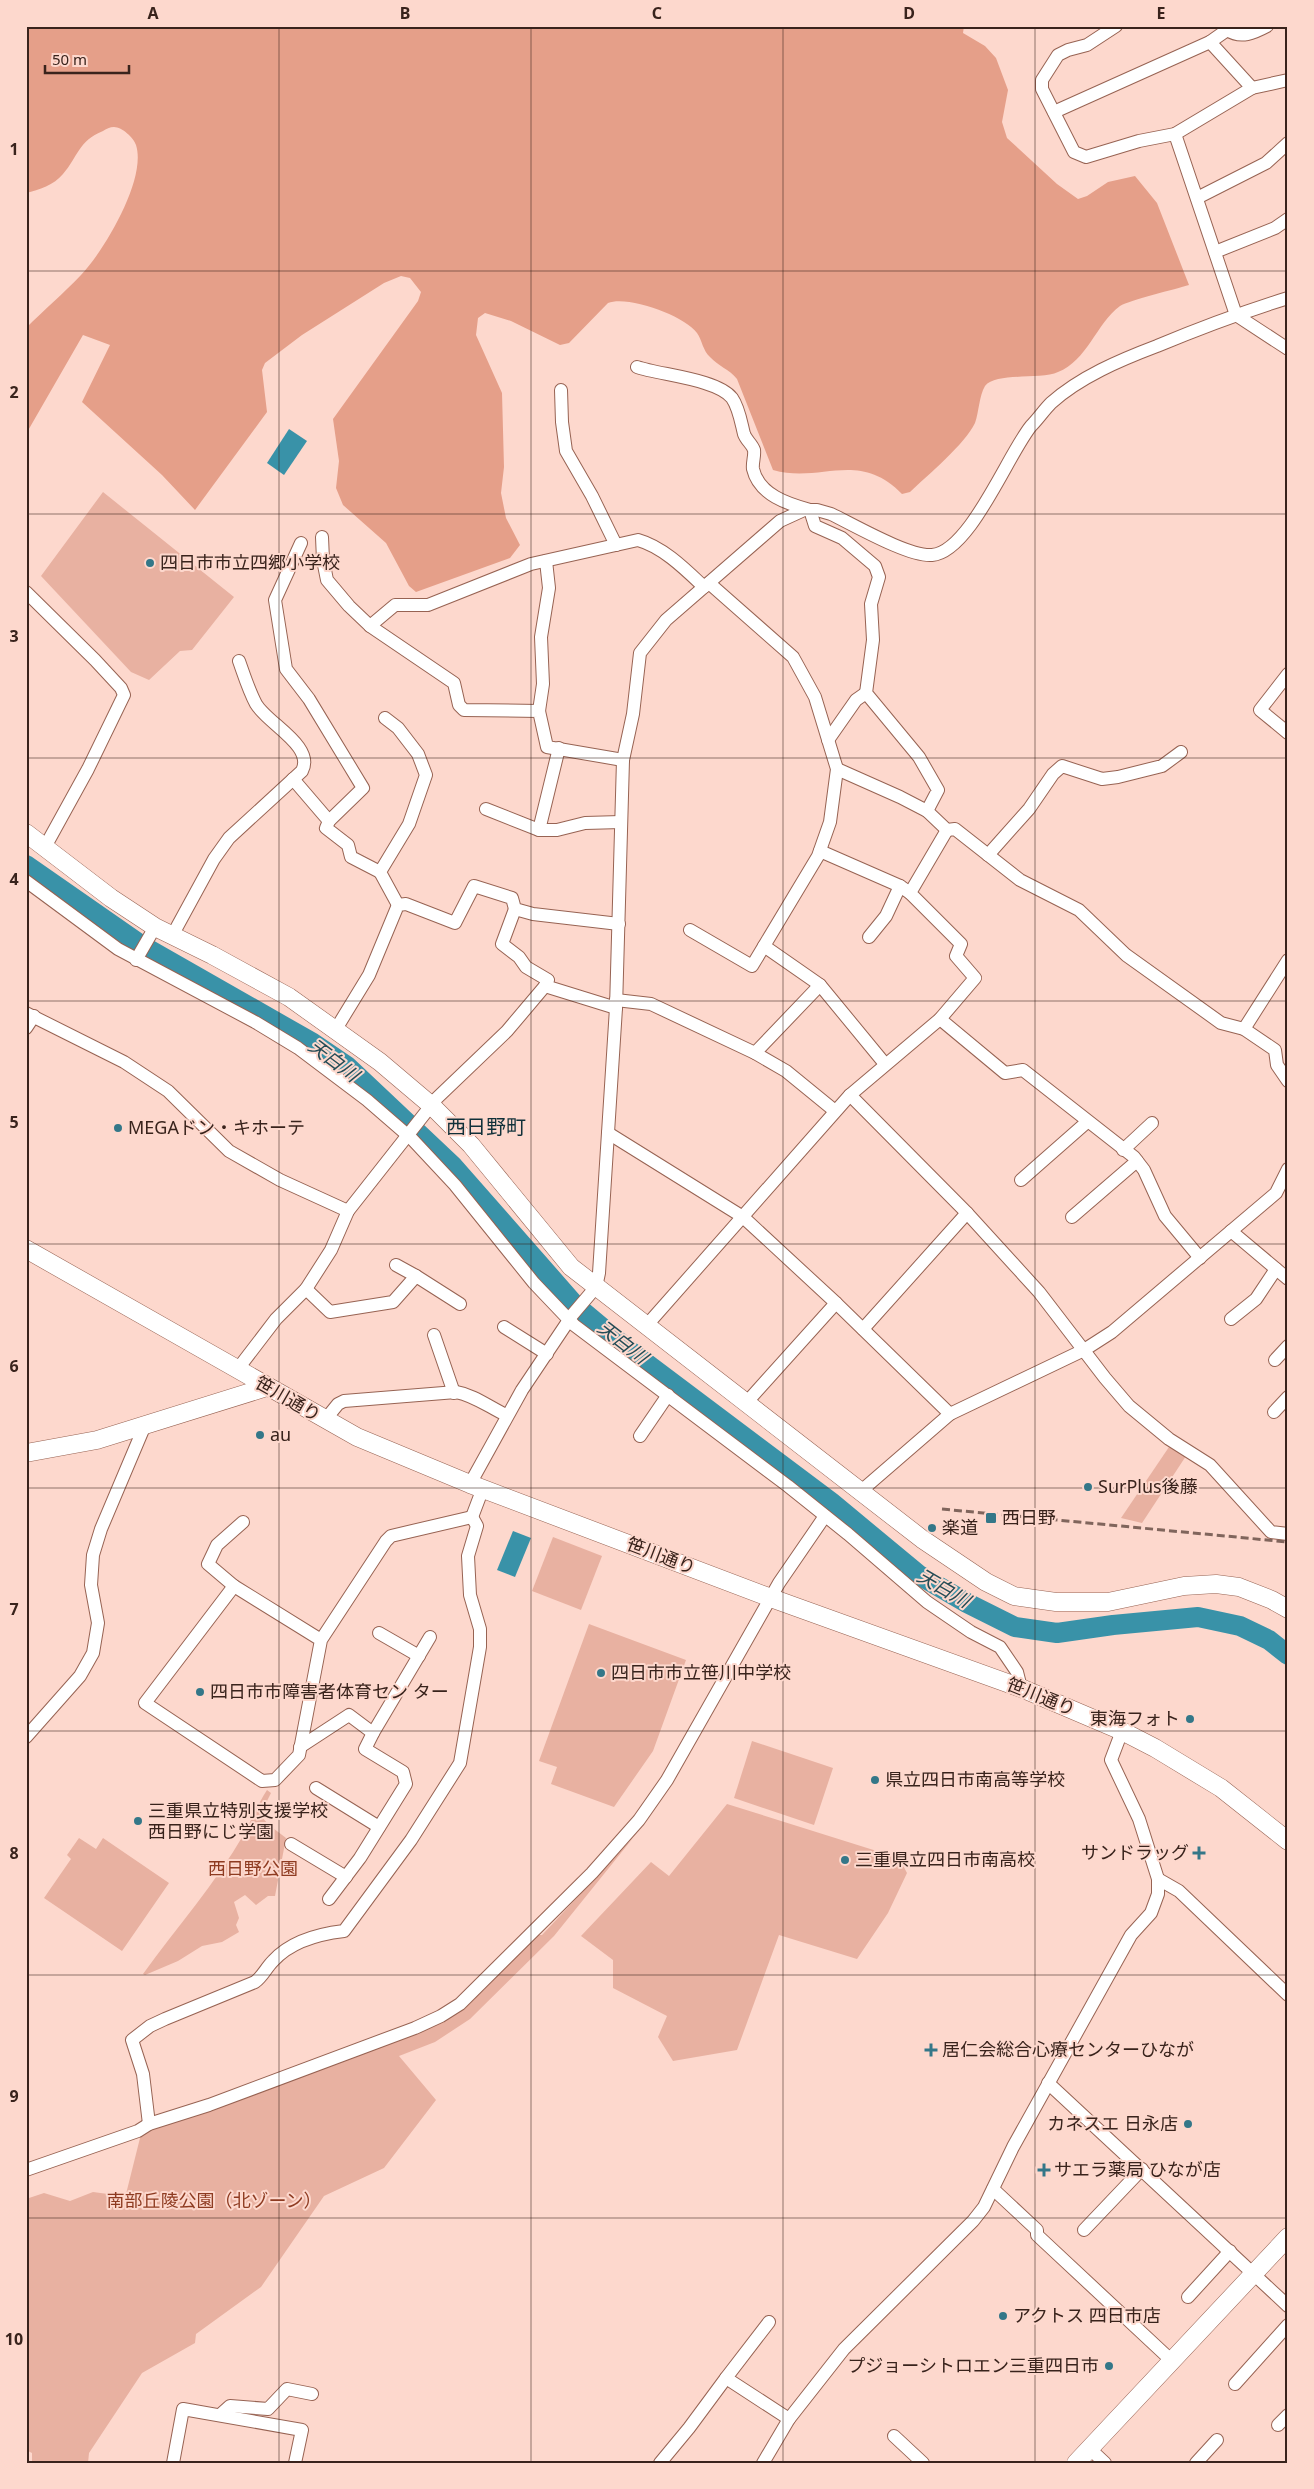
<svg xmlns="http://www.w3.org/2000/svg" width="1314" height="2489" viewBox="0 0 1314 2489" font-family="'Noto Sans','Noto Sans JP',sans-serif">
	<rect width="100%" height="100%" fill="#fdd8cd"/>
	<!-- green -->
	<g fill="#e8b1a1">
		<polygon points="103,492 234,597 192,650 180,651 149,680 131,672 41,576"/>
		<polygon points="1169,1447 1186,1456 1142,1523 1121,1518"/>
		<polygon points="553,1537 602,1556 581,1610 532,1591"/>
		<polygon points="589,1624 686,1660 653,1751 614,1807 551,1784 557,1767 539,1761"/>
		<polygon points="752,1741 833,1768 814,1825 734,1798"/>
		<path d="M267 1790 271 1793 260 1815 269 1825 286 1838 275 1896H268L256 1905 245 1895 234 1902 239 1918 236 1925 239 1932 222 1942 202 1946 178 1961 145 1975 143 1974C177 1927 215 1884 244 1834 252 1819 258 1804 267 1790Z"/>
		<polygon points="727,1804 899,1858 907,1873 888,1913 857,1959 779,1935 737,2050 673,2061 658,2037 667,2016 613,1988 613,1960 581,1936 651,1862 669,1876"/>
		<polygon points="79,1838 96,1849 103,1838 169,1883 122,1951 44,1898 71,1859 67,1855"/>
		<polygon points="633,1838 554,1936 470,2019 435,2042 399,2056 436,2100 384,2168 324,2196 261,2287 196,2334 195,2343 142,2373 89,2453 88,2463 32,2463 32,2453 26,2450 26,2199 44,2193 70,2201 93,2192 108,2194 123,2206 141,2134 462,2009 484,1990 536,1935 542,1935"/>
	</g>
	<!-- forest -->
	<path fill="#e59f89" d="M26 26H964L963 33 985 46 996 58 1008 90 1002 122 1007 138 1057 184 1078 199 1087 196 1108 182 1135 176 1157 203 1189 285C1176 289 1130 300 1120 306 1096 324 1087 361 1058 372 1041 380 996 372 985 386 979 396 979 412 975 423 965 444 928 475 910 492L902 494C858 449 821 484 773 470L737 379C729 369 718 366 710 357 703 351 702 340 697 333 685 316 628 295 608 303L569 343 560 345 511 321 485 313 478 318 476 335 502 393 504 467 501 493 506 518 520 545 510 558 416 592 409 586 386 543 343 505 336 488 339 461 333 419 418 301 421 292 410 278 401 276 384 283 302 335 265 363 262 370 267 412 195 510 162 475 82 402 110 345 83 335 26 434V328C44 310 64 293 81 275 104 251 147 179 136 145 134 138 122 127 114 127 110 127 106 129 103 131 78 141 78 157 63 174 54 185 39 190 26 193Z"/>
	<!-- water -->
	<g fill="#3992a8">
		<polygon points="289,429 307,441 284,475 267,463"/>
		<polygon points="513,1531 531,1538 515,1577 497,1570"/>
	</g>
	<g fill="none" stroke-linecap="round" stroke-linejoin="round">
		<!-- river -->
		<polyline stroke="#3992a8" stroke-width="20" points="26,865 141,945 313,1043 347,1066 453,1166 575,1305 630,1351 831,1502 919,1575 967,1603 1015,1627 1057,1633 1113,1625 1198,1617 1240,1626 1269,1640 1288,1655"/>
		<defs>
			<g id="street">
				<polyline points="1116,26 1087,45 1068,50 1058,55 1042,80 1042,89 1074,152 1086,157 1139,141 1175,134 1252,88 1288,80"/>
				<polyline points="1224,26 1227,30 1210,42 1252,88"/>
				<path d="M1227 30C1241 39 1254 33 1267 26"/>
				<polyline points="1054,112 1210,42"/>
				<polyline points="1175,134 1236,315 1288,349"/>
				<polyline points="1197,198 1266,163 1288,143"/>
				<polyline points="1215,252 1275,228 1288,219"/>
				<path d="M637 367C660 375 717 379 732 398 739 408 741 422 744 434 746 440 752 444 754 450 755 456 752 463 753 469 759 495 788 504 810 510L815 526 842 538 875 566 879 577 871 604 873 640 866 693 919 757 938 790 927 811"/>
				<polyline points="561,390 562,422 566,451 592,496 616,545"/>
				<polyline points="322,537 323,560 327,580 349,606 370,626 454,683 459,705 464,710 539,711 547,747 623,760"/>
				<polyline points="301,543 275,600 286,669 309,699 363,788 329,821"/>
				<polyline points="709,583 793,657 815,697 837,769 830,822 818,856 764,946 820,985 885,1064"/>
				<polyline points="26,592 95,660 121,688 124,695 88,769 45,847"/>
				<path d="M370 626 395 605H428L531 564 638 540C663 547 685 569 704 587"/>
				<polyline points="1288,674 1260,710 1288,733"/>
				<polyline points="539,711 543,684 541,637 549,588 546,561"/>
				<polyline points="385,718 398,728 418,754 426,775 409,824 380,872 398,905"/>
				<polyline points="828,740 856,700 866,693"/>
				<polyline points="837,769 900,797 927,811 947,830 955,829 1020,880 1079,910 1126,955 1221,1023 1244,1029 1275,1050 1277,1065 1288,1081"/>
				<polyline points="293,779 329,821 326,828 348,845 351,857 380,872"/>
				<polyline points="486,809 539,830 557,830 585,823 621,822"/>
				<polyline points="539,830 559,748"/>
				<polyline points="820,851 900,886 910,893"/>
				<polyline points="988,855 1029,809 1053,774 1062,766 1102,779 1118,777 1162,766 1181,752"/>
				<polyline points="26,881 118,949 255,1022 298,1048 367,1100 412,1139 455,1185 534,1283 574,1325 788,1486 848,1534 927,1602 971,1632 1000,1647 1017,1672 1021,1688"/>
				<polyline points="690,930 752,966 764,946"/>
				<path d="M172 936 214 859 229 838 302 771C315 746 268 724 256 704 249 691 244 675 239 661"/>
				<polyline points="869,937 886,916 900,886"/>
				<polyline points="136,960 155,927"/>
				<polyline points="545,986 616,1008"/>
				<polyline points="616,1000 651,1004 755,1053 786,1071 835,1111"/>
				<polyline points="26,1013 124,1062 168,1091 229,1151 280,1180 348,1211"/>
				<polyline points="940,1019 1005,1073 1023,1070 1134,1157 1144,1170 1165,1216 1200,1258"/>
				<polyline points="26,1028 34,1016"/>
				<polyline points="336,1029 369,975 398,905 406,904 455,923 474,886 512,898 515,909 533,914 619,924"/>
				<polyline points="1244,1029 1288,960"/>
				<polyline points="755,1053 820,985"/>
				<polyline points="850,1095 967,1213 1039,1292 1105,1378 1129,1406 1169,1439 1210,1465 1271,1532 1288,1534"/>
				<polyline points="608,1133 743,1217 836,1303 950,1414"/>
				<polyline points="1123,1150 1152,1123"/>
				<polyline points="1021,1180 1087,1122"/>
				<polyline points="1072,1217 1137,1161"/>
				<polyline points="1231,1231 1288,1279"/>
				<polyline points="396,1265 416,1276"/>
				<polyline points="306,1289 330,1312 393,1302 416,1276 460,1304"/>
				<polyline points="1231,1319 1256,1299 1276,1269"/>
				<polyline points="647,1325 850,1095 940,1019 975,978 956,956 961,944 910,893 947,830"/>
				<polyline points="504,1327 547,1354"/>
				<polyline points="863,1329 967,1213"/>
				<polyline points="434,1335 454,1393"/>
				<polyline points="1275,1360 1288,1346"/>
				<polyline points="237,1370 276,1319 306,1289 331,1250 348,1211 437,1098 507,1031 545,986 548,980 526,967 519,957 502,944 515,909"/>
				<polyline points="747,1402 836,1303"/>
				<polyline points="1274,1412 1288,1397"/>
				<path d="M325 1420 338 1404 344 1401 456 1392C474 1395 489 1407 506 1415"/>
				<polyline points="640,1436 668,1395"/>
				<path d="M470 1484 522 1390 573 1314 596 1287 599 1273 616 1008 623 760 633 714 640 653 666 620 780 521 804 510H817L831 514C854 525 909 557 932 555 970 552 1008 454 1031 426 1038 419 1044 410 1051 403 1080 377 1120 360 1157 346 1200 328 1243 312 1288 298"/>
				<polyline points="861,1491 950,1414 1084,1350 1112,1332 1276,1193 1288,1169"/>
				<polyline points="472,1517 483,1488"/>
				<polyline points="234,1586 208,1564 217,1545 243,1522"/>
				<polyline points="379,1633 419,1656"/>
				<polyline points="321,1640 234,1586 145,1703 262,1781 275,1780 299,1755 321,1640 386,1541 391,1536 472,1517"/>
				<polyline points="26,1737 80,1676 93,1653 98,1623 91,1585 93,1555 101,1529 145,1425"/>
				<polyline points="300,1747 349,1715 373,1733 430,1637"/>
				<polyline points="316,1788 379,1827"/>
				<polyline points="291,1844 346,1877"/>
				<polyline points="1158,1879 1179,1891 1288,1995"/>
				<polyline points="329,1899 360,1858 406,1784 403,1772 365,1749 373,1733"/>
				<polyline points="1048,2083 1288,2306"/>
				<path d="M149 2124 143 2074 132 2040 150 2026 165 2019 255 1982C263 1976 266 1968 273 1961 291 1941 318 1934 344 1931L411 1840 460 1763 480 1647V1629L470 1595 468 1556 477 1526 472 1517"/>
				<polyline points="26,2170 138,2131 149,2124 209,2105 415,2028 441,2016 460,2004 592,1873 639,1820 667,1780 779,1583 825,1516"/>
				<polyline points="993,2189 1037,2230 1037,2235 1172,2361"/>
				<polyline points="1084,2230 1142,2169"/>
				<polyline points="1188,2297 1230,2251"/>
				<polyline points="769,2322 726,2378 789,2419"/>
				<polyline points="1235,2384 1288,2325"/>
				<polyline points="220,2415 230,2406 268,2409 287,2389 312,2394"/>
				<polyline points="1278,2425 1288,2415"/>
				<polyline points="894,2436 923,2463"/>
				<polyline points="1090,2449 1105,2463"/>
				<polyline points="173,2463 183,2409 302,2430 295,2463"/>
				<polyline points="660,2463 689,2428 726,2378"/>
				<polyline points="763,2463 789,2419 844,2349 973,2221 984,2207 1013,2147 1131,1935 1151,1913 1158,1894 1158,1879 1139,1819 1111,1760 1122,1731"/>
				<polyline points="1196,2463 1217,2440"/>
			</g>
			<g id="secondary">
				<polyline points="26,833 111,898 155,927 212,955 289,997 380,1062 432,1106 471,1145 571,1267 922,1539 986,1582 1014,1596 1056,1602 1108,1602 1184,1586 1216,1584 1239,1587 1272,1600 1288,1609"/>
				<polyline points="26,1249 357,1437 470,1484 771,1598 1021,1688 1122,1731 1155,1748 1221,1788 1288,1841"/>
				<polyline points="26,1453 97,1440 267,1387"/>
				<polyline points="1076,2463 1288,2237"/>
			</g>
		</defs>
		<!-- street casing -->
		<use href="#street" stroke="#976353" stroke-width="14"/>
		<!-- secondary casing -->
		<use href="#secondary" stroke="#976353" stroke-width="19"/>
		<!-- street -->
		<use href="#street" stroke="#fff" stroke-width="12"/>
		<!-- secondary -->
		<use href="#secondary" stroke="#fff" stroke-width="18"/>
		<!-- rail -->
		<polyline stroke="#80655c" stroke-width="3" stroke-dasharray="8 4" stroke-linecap="butt" points="942,1509 1288,1542"/>
	</g>
	<!-- grid -->
	<path fill="none" stroke="#39231c" stroke-width="1" stroke-opacity="0.55" d="M279 26V2463M531 26V2463M783 26V2463M1035 26V2463M26 271H1288M26 514H1288M26 758H1288M26 1001H1288M26 1244H1288M26 1488H1288M26 1731H1288M26 1975H1288M26 2218H1288"/>
	<!-- markers -->
	<g fill="#347788" stroke="#fdd8cd" stroke-width="2">
		<circle cx="150" cy="563" r="5"/>
		<circle cx="118" cy="1128" r="5"/>
		<circle cx="260" cy="1435" r="5"/>
		<circle cx="1088" cy="1487" r="5"/>
		<rect x="985" y="1512" width="12" height="12" rx="2.5"/>
		<circle cx="932" cy="1528" r="5"/>
		<circle cx="601" cy="1673" r="5"/>
		<circle cx="200" cy="1692" r="5"/>
		<circle cx="1190" cy="1719" r="5"/>
		<circle cx="875" cy="1780" r="5"/>
		<circle cx="138" cy="1821" r="5"/>
		<path d="M1196.5 1845.5h5v5h5v5h-5v5h-5v-5h-5v-5h5z"/>
		<circle cx="845" cy="1860" r="5"/>
		<path d="M928.5 2042.5h5v5h5v5h-5v5h-5v-5h-5v-5h5z"/>
		<circle cx="1188" cy="2124" r="5"/>
		<path d="M1041.5 2162.5h5v5h5v5h-5v5h-5v-5h-5v-5h5z"/>
		<circle cx="1003" cy="2316" r="5"/>
		<circle cx="1109" cy="2366" r="5"/>
	</g>
	<g text-anchor="middle" stroke-width="4" stroke-linejoin="round" paint-order="stroke">
		<!-- poi labels -->
		<g font-size="18" fill="#39231c" stroke="#fdd8cd" text-anchor="start">
			<text x="160" y="569">四日市市立四郷小学校</text>
			<text x="128" y="1134">MEGAドン・キホーテ</text>
			<text x="270" y="1441">au</text>
			<text x="1098" y="1493">SurPlus後藤</text>
			<text x="1002" y="1524">西日野</text>
			<text x="942" y="1534">楽道</text>
			<text x="611" y="1679">四日市市立笹川中学校</text>
			<text x="210" y="1698">四日市市障害者体育セン ター</text>
			<text x="1180" y="1725" text-anchor="end">東海フォト</text>
			<text x="885" y="1786">県立四日市南高等学校</text>
			<text x="148" y="1817">三重県立特別支援学校<tspan x="148" dy="21">西日野にじ学園</tspan></text>
			<text x="1189" y="1859" text-anchor="end">サンドラッグ</text>
			<text x="855" y="1866">三重県立四日市南高校</text>
			<text x="942" y="2056">居仁会総合心療センターひなが</text>
			<text x="1178" y="2130" text-anchor="end">カネスエ 日永店</text>
			<text x="1054" y="2176">サエラ薬局 ひなが店</text>
			<text x="1013" y="2322">アクトス 四日市店</text>
			<text x="1099" y="2372" text-anchor="end">プジョーシトロエン三重四日市</text>
		</g>
		<!-- street labels -->
		<g font-size="18" fill="#39231c" stroke="#fdd8cd">
			<text transform="translate(288 1399) rotate(30)" y="6">笹川通り</text>
			<text transform="translate(661 1556) rotate(21)" y="6">笹川通り</text>
			<text transform="translate(1041 1697) rotate(22)" y="6">笹川通り</text>
		</g>
		<!-- park labels -->
		<g font-size="18" fill="#8e3b21" stroke="#fdd8cd">
			<text x="253" y="1875">西日野公園</text>
			<text x="214" y="2207">南部丘陵公園（北ゾーン）</text>
		</g>
		<!-- water labels -->
		<g font-size="19" font-style="italic" fill="#244c56" stroke="#fdd8cd">
			<text transform="translate(334 1060) rotate(37)" y="7">天白川</text>
			<text transform="translate(623 1342) rotate(38)" y="7">天白川</text>
			<text transform="translate(944 1588) rotate(30)" y="7">天白川</text>
		</g>
		<!-- quarter labels -->
		<g font-size="20" fill="#103039" stroke="#fdd8cd">
			<text x="486" y="1134">西日野町</text>
		</g>
	</g>
	<!-- border -->
	<rect width="1314" height="2489" fill="none" stroke="#fdd8cd" stroke-width="55"/>
	<!-- scale -->
	<path d="M45 65v8h84v-8" fill="none" stroke="#39231c" stroke-width="2.5"/>
	<text x="52" y="65" font-size="15" fill="#39231c" stroke="#fdd8cd" stroke-width="4" paint-order="stroke">50 m</text>
	<rect x="28" y="28" width="1258" height="2434" fill="none" stroke="#39231c" stroke-width="2"/>
	<g font-size="16" text-anchor="middle" font-weight="bold" fill="#39231c">
		<text x="153" y="19">A</text>
		<text x="405" y="19">B</text>
		<text x="657" y="19">C</text>
		<text x="909" y="19">D</text>
		<text x="1161" y="19">E</text>
		<text x="14" y="155">1</text>
		<text x="14" y="398">2</text>
		<text x="14" y="642">3</text>
		<text x="14" y="885">4</text>
		<text x="14" y="1128">5</text>
		<text x="14" y="1372">6</text>
		<text x="14" y="1615">7</text>
		<text x="14" y="1859">8</text>
		<text x="14" y="2102">9</text>
		<text x="14" y="2345">10</text>
	</g>
</svg>
